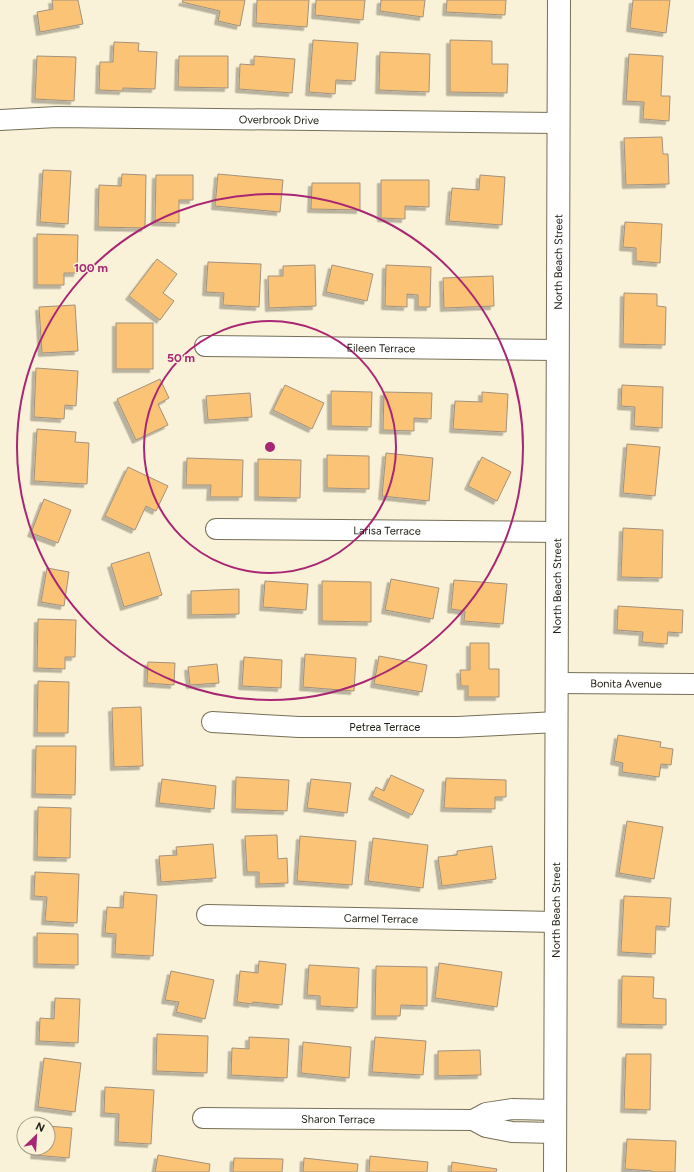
<svg xmlns="http://www.w3.org/2000/svg" width="694" height="1172" viewBox="0 0 694 1172" font-family="Figtree,sans-serif">
	<defs>
		<filter id="shadow"><feDropShadow dx="-3.5" dy="3.5" stdDeviation="0" flood-color="#0004"/></filter>
	</defs>
	<rect width="100%" height="100%" fill="#f9f2d8"/>
	<!-- building -->
	<g fill="#fbc376" stroke="#a2927e" filter="url(#shadow)">
		<polygon points="52,0 78,0 83,24 40,32 37,12 53,9"/>
		<polygon points="183,0 245,0 240,26 218,21 220,11 182,2"/>
		<polygon points="257,0 309,0 307,27 256,23"/>
		<polygon points="316,0 365,0 363,20 315,15"/>
		<polygon points="381,0 425,0 423,17 380,11"/>
		<polygon points="447,0 506,0 505,15 446,12"/>
		<polygon points="633,0 670,0 666,33 630,28"/>
		<polygon points="313,40 358,43 355,81 336,80 335,94 309,92"/>
		<polygon points="450,40 492,41 492,64 508,64 507,93 450,92"/>
		<polygon points="114,42 139,43 138,51 157,52 155,89 123,88 123,91 99,90 100,62 113,62"/>
		<polygon points="380,52 430,54 429,92 379,90"/>
		<polygon points="629,54 663,56 661,96 670,96 669,121 643,119 644,102 626,101"/>
		<polygon points="37,56 76,57 74,101 35,99"/>
		<polygon points="179,56 228,56 228,88 178,87"/>
		<polygon points="254,56 295,59 292,93 239,89 240,64 254,65"/>
		<polygon points="662,137 663,154 668,154 669,184 626,185 624,138"/>
		<polygon points="43,170 71,171 68,224 40,222"/>
		<polygon points="122,174 146,175 145,228 98,227 99,185 121,186"/>
		<polygon points="218,174 283,180 280,212 215,206"/>
		<polygon points="156,175 193,175 193,200 179,200 179,223 155,222"/>
		<polygon points="480,175 505,177 502,225 449,221 452,188 479,190"/>
		<polygon points="381,180 429,180 429,207 405,206 405,219 381,218"/>
		<polygon points="312,183 360,183 360,210 311,209"/>
		<polygon points="625,222 662,224 660,263 636,261 636,248 623,247"/>
		<polygon points="37,234 78,235 77,273 64,273 64,285 37,285"/>
		<polygon points="157,259 177,274 163,293 174,301 160,320 129,296"/>
		<polygon points="208,262 261,264 259,307 223,305 224,293 206,292"/>
		<polygon points="315,265 316,306 269,308 268,276 283,276 283,266"/>
		<polygon points="332,265 373,274 367,301 326,292"/>
		<polygon points="386,265 431,267 430,307 418,307 418,295 407,294 407,307 385,306"/>
		<polygon points="493,276 494,306 444,308 443,278"/>
		<polygon points="624,293 657,294 657,306 666,307 665,345 623,344"/>
		<polygon points="75,305 78,351 42,353 39,307"/>
		<rect x="116" y="323" width="37" height="46"/>
		<polygon points="36,368 78,371 76,406 65,405 64,419 34,417"/>
		<polygon points="160,379 169,398 158,404 168,425 136,440 117,399"/>
		<polygon points="285,385 324,403 312,429 273,410"/>
		<polygon points="622,385 663,387 662,428 634,426 635,407 621,406"/>
		<polygon points="331,391 372,392 371,427 331,426"/>
		<polygon points="384,392 432,393 431,419 414,418 414,431 383,430"/>
		<polygon points="482,392 508,394 506,432 453,429 455,401 482,402"/>
		<polygon points="250,393 252,417 208,420 206,396"/>
		<polygon points="37,429 76,432 75,442 89,443 87,484 34,481"/>
		<polygon points="627,444 660,447 655,496 623,493"/>
		<polygon points="386,453 433,458 429,501 382,496"/>
		<polygon points="327,455 369,456 369,489 327,488"/>
		<polygon points="482,457 511,472 497,501 468,486"/>
		<polygon points="187,458 243,460 242,497 210,497 211,485 186,485"/>
		<polygon points="258,459 301,460 300,498 258,497"/>
		<polygon points="128,467 168,486 156,511 146,506 135,530 105,516"/>
		<polygon points="44,499 71,510 58,543 31,533"/>
		<polygon points="623,528 663,530 662,578 621,577"/>
		<polygon points="149,552 162,595 124,607 111,564"/>
		<polygon points="47,568 69,572 64,606 41,602"/>
		<polygon points="391,579 439,588 433,619 385,610"/>
		<polygon points="454,580 507,584 503,624 464,621 465,611 451,609"/>
		<polygon points="265,581 308,584 306,610 263,607"/>
		<polygon points="322,581 371,582 371,622 322,621"/>
		<polygon points="239,589 239,614 191,615 191,591"/>
		<polygon points="618,606 683,610 682,633 668,632 667,644 642,642 643,632 617,630"/>
		<polygon points="38,619 76,620 75,657 65,657 65,669 37,668"/>
		<polygon points="470,643 489,643 489,669 499,669 499,697 468,697 468,686 461,686 460,670 470,670"/>
		<polygon points="305,654 356,658 354,691 303,687"/>
		<polygon points="379,656 427,665 422,692 374,684"/>
		<polygon points="244,657 282,660 281,688 242,686"/>
		<polygon points="148,662 175,663 174,685 147,683"/>
		<polygon points="217,664 219,683 190,685 188,667"/>
		<polygon points="38,681 69,682 68,733 37,733"/>
		<polygon points="141,707 143,766 114,767 112,708"/>
		<polygon points="618,735 661,742 660,747 673,749 671,765 661,764 659,777 622,772 623,763 614,761"/>
		<polygon points="36,746 76,746 75,795 35,794"/>
		<polygon points="391,775 424,790 412,815 372,796 376,787 384,791"/>
		<polygon points="236,777 289,780 287,811 235,809"/>
		<polygon points="446,778 506,780 506,797 495,797 495,809 444,808"/>
		<polygon points="162,779 216,786 214,809 159,803"/>
		<polygon points="311,779 351,783 347,813 307,808"/>
		<polygon points="38,807 71,808 70,858 37,857"/>
		<polygon points="627,821 663,827 654,879 619,873"/>
		<polygon points="277,835 278,859 287,858 288,883 259,884 259,872 247,872 245,836"/>
		<polygon points="300,836 356,841 352,885 297,881"/>
		<polygon points="373,838 428,845 423,888 368,881"/>
		<polygon points="213,844 216,878 161,882 159,856 177,855 176,847"/>
		<polygon points="492,846 496,879 442,886 438,857 457,855 457,851"/>
		<polygon points="35,872 79,874 77,923 45,921 47,897 34,896"/>
		<polygon points="124,892 157,895 153,956 115,954 116,934 105,933 107,907 123,908"/>
		<polygon points="624,896 671,898 669,927 656,926 655,954 621,952"/>
		<polygon points="37,933 78,934 78,965 37,964"/>
		<polygon points="259,961 286,964 282,1005 253,1002 252,1004 237,1002 240,971 258,973"/>
		<polygon points="439,963 502,972 497,1007 435,998"/>
		<polygon points="309,965 359,968 357,1008 320,1006 320,996 307,995"/>
		<polygon points="376,966 427,967 427,1006 401,1005 400,1016 375,1016"/>
		<polygon points="171,971 214,980 205,1019 176,1012 179,1002 165,1000"/>
		<polygon points="622,976 654,977 653,998 666,999 666,1025 621,1024"/>
		<polygon points="55,998 80,999 78,1043 39,1041 40,1018 54,1019"/>
		<polygon points="157,1034 208,1036 207,1073 156,1071"/>
		<polygon points="249,1037 289,1039 287,1078 231,1075 232,1048 249,1049"/>
		<polygon points="375,1037 426,1041 423,1075 372,1072"/>
		<polygon points="303,1042 351,1047 349,1078 301,1073"/>
		<polygon points="480,1050 481,1075 438,1076 438,1051"/>
		<polygon points="626,1054 651,1054 650,1110 624,1109"/>
		<polygon points="44,1058 81,1063 75,1112 38,1107"/>
		<polygon points="105,1087 154,1090 151,1144 118,1142 119,1114 104,1113"/>
		<polygon points="48,1126 72,1128 69,1158 34,1155 35,1148 48,1148"/>
		<polygon points="627,1139 676,1141 675,1172 652,1172 652,1171 625,1169"/>
		<polygon points="158,1155 210,1164 209,1172 155,1172"/>
		<polygon points="370,1156 428,1162 427,1172 369,1172"/>
		<polygon points="234,1158 283,1159 282,1172 233,1172"/>
		<polygon points="304,1158 358,1164 357,1172 303,1172"/>
		<polygon points="452,1162 497,1169 496,1172 451,1172"/>
	</g>
	<g fill="none" stroke-linecap="round" stroke-linejoin="round">
		<defs>
			<g id="street">
				<path id="s1" d="M0 120 57 117 558 123"/>
				<path id="s2" d="M205 346 558 350"/>
				<path id="s3" d="M216 529 557 532"/>
				<path id="s4" d="M557 683 694 684"/>
				<path id="s5" d="M212 722 299 727H458L557 722"/>
				<path id="s6" d="M207 915 555 922"/>
				<path id="s7" d="M203 1118 473 1120"/>
				<polyline points="555,1133 512,1132 486,1127 473,1120 486,1113 512,1109 556,1110"/>
			</g>
			<g id="secondary">
				<path id="s8" d="M555 1172 559 0"/>
			</g>
		</defs>
		<!-- street casing -->
		<use href="#street" stroke="#767059" stroke-width="22"/>
		<!-- secondary casing -->
		<use href="#secondary" stroke="#767059" stroke-width="24"/>
		<!-- street -->
		<use href="#street" stroke="#fff" stroke-width="20"/>
		<!-- secondary -->
		<use href="#secondary" stroke="#fff" stroke-width="22"/>
	</g>
	<!-- distance rings -->
	<g fill="none" stroke="#a82673" stroke-width="2">
		<circle cx="270" cy="447" r="126"/>
		<circle cx="270" cy="447" r="253"/>
	</g>
	<g text-anchor="middle" stroke-width="3" stroke-linejoin="round" paint-order="stroke">
		<!-- street labels -->
		<g font-size="11" fill="#232117" stroke="#f9f2d8">
			<text dy="4" stroke="none"><textPath href="#s1" startOffset="279">Overbrook Drive</textPath></text>
			<text dy="4" stroke="none"><textPath href="#s8" startOffset="910">North Beach Street</textPath></text>
			<text dy="4" stroke="none"><textPath href="#s2" startOffset="176">Eileen Terrace</textPath></text>
			<text dy="4" stroke="none"><textPath href="#s3" startOffset="171">Larisa Terrace</textPath></text>
			<text dy="4" stroke="none"><textPath href="#s8" startOffset="586">North Beach Street</textPath></text>
			<text dy="4" stroke="none"><textPath href="#s4" startOffset="69">Bonita Avenue</textPath></text>
			<text dy="4" stroke="none"><textPath href="#s5" startOffset="173">Petrea Terrace</textPath></text>
			<text dy="4" stroke="none"><textPath href="#s8" startOffset="262">North Beach Street</textPath></text>
			<text dy="4" stroke="none"><textPath href="#s6" startOffset="174">Carmel Terrace</textPath></text>
			<text dy="4" stroke="none"><textPath href="#s7" startOffset="135">Sharon Terrace</textPath></text>
		</g>
	</g>
	<circle cx="270" cy="447" r="6" fill="#a82673" stroke="#f9f2d8" stroke-width="2"/>
	<g font-size="12" text-anchor="middle" font-weight="bold" fill="#a82673" stroke="#f9f2d8" stroke-width="3" stroke-linejoin="round" paint-order="stroke">
		<text x="91" y="272">100 m</text>
		<text x="181" y="362">50 m</text>
	</g>
	<!-- north arrow -->
	<g transform="translate(36 1136) rotate(25)"><circle r="19" fill="#f9f2d8" stroke="#a39e8b"/>
	<path d="M0-3L7 15L0 10L-7 15Z" fill="#a82673"/>
	<text y="-6" font-size="11" font-weight="bold" text-anchor="middle" fill="#232117">N</text>
	</g>
</svg>
